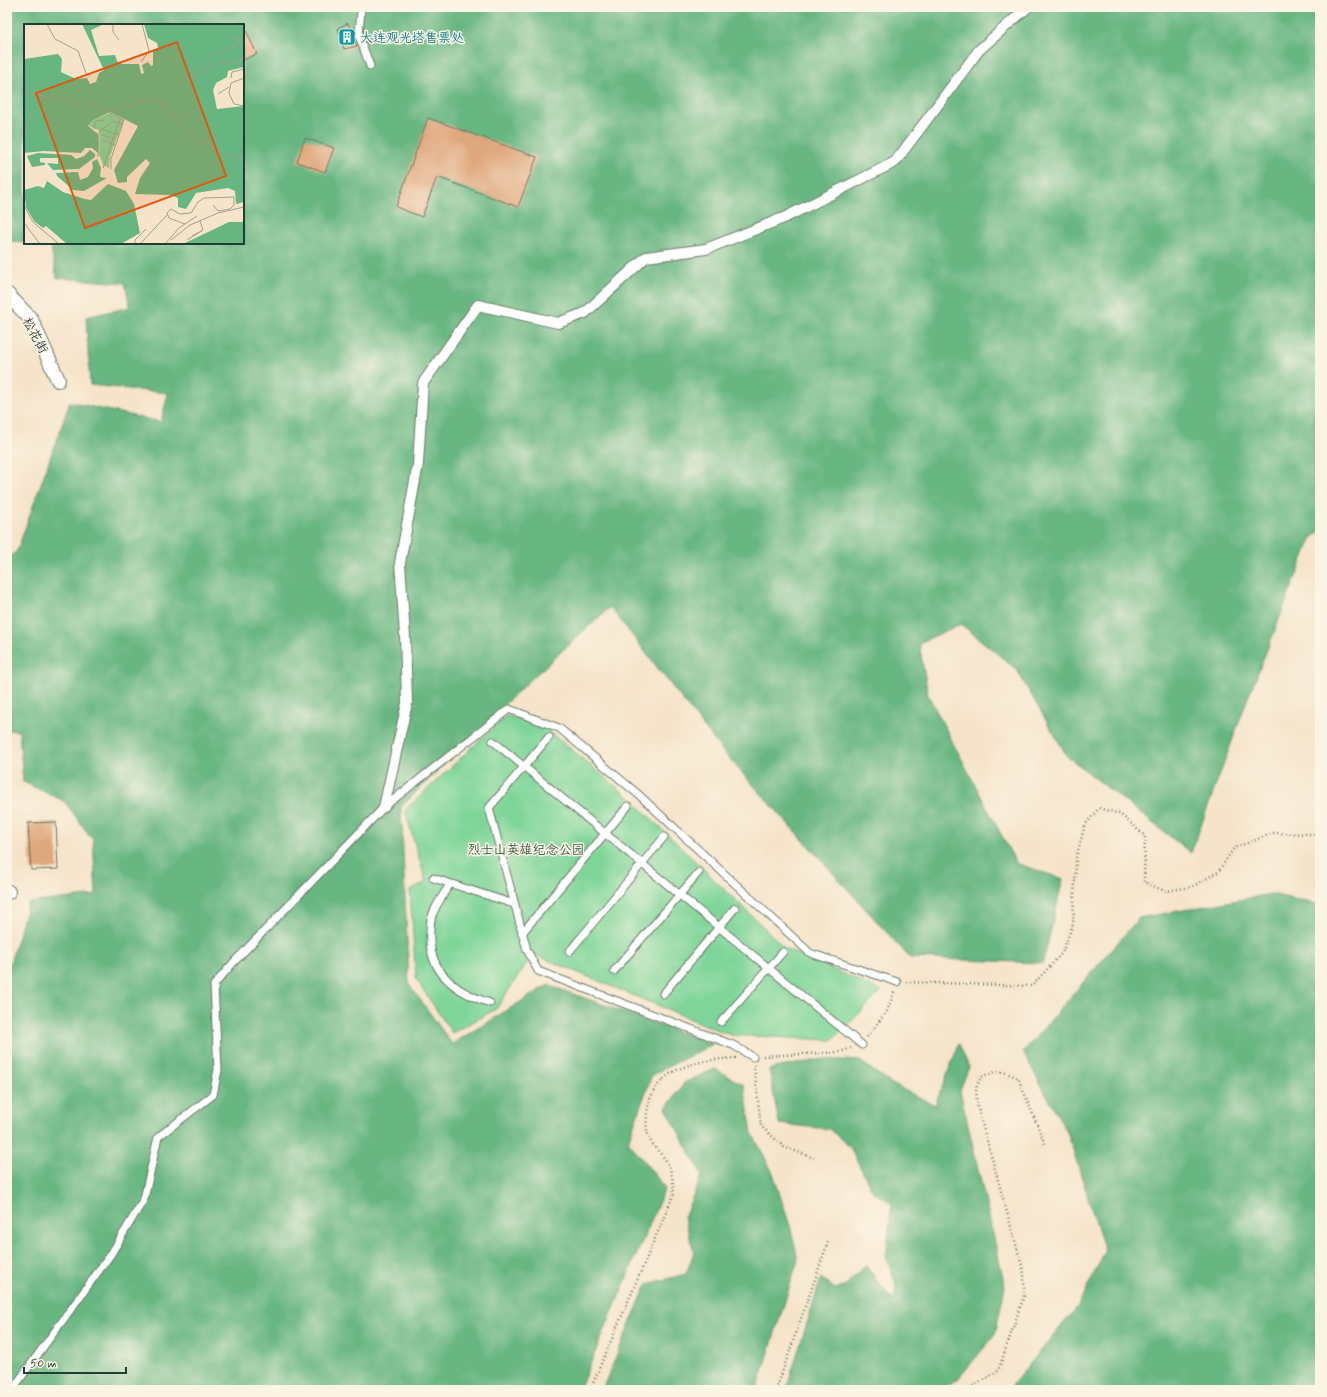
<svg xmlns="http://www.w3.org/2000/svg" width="1327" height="1397" viewBox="0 0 1327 1397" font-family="Mynerve,'LXGW WenKai TC',sans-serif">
	<rect width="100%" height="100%" fill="#fcf5e5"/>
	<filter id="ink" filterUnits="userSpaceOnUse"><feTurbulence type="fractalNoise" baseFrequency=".025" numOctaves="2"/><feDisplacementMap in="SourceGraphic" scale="8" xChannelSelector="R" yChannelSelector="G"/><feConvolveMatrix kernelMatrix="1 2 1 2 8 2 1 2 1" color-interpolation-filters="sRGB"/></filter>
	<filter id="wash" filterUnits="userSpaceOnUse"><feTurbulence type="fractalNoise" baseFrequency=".012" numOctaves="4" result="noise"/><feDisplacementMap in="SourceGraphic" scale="16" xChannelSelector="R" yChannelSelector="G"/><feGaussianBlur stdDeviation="0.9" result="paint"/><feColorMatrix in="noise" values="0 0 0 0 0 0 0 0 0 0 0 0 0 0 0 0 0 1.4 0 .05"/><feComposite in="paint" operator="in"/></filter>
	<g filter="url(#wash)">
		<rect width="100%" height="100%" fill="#f6e4ca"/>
		<!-- green -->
		<polygon fill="#7fd599" stroke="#4f8966" points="507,715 546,729 630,798 785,948 882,991 832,1040 730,1035 533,954 496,1009 452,1033 416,979 410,890 426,882 405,810"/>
		<!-- forest -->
		<g fill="#67b681" stroke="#437a5a">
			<polygon points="7,7 1320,7 1320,531 1311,539 1247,700 1191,853 1067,756 1016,669 961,624 919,643 928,695 1016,863 1063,879 1043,963 910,958 725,754 610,607 515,694 401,807 409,984 452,1044 548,985 713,1044 652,1075 628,1141 665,1188 579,1390 7,1390 7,973 28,903 96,895 93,840 64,801 23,782 19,731 7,730 7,559 17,551 70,402 161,422 168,393 90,385 86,317 130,307 125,283 57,278 50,243 243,243 243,25 25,25 25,242 7,241"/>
			<polygon points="1271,894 1320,905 1320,1390 1008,1390 1079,1305 1105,1251 1068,1134 1023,1052 1139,918"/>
			<polygon points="959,1044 969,1067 960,1090 1005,1286 995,1335 957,1380 936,1390 786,1390 821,1278 835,1289 846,1285 865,1265 894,1301 896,1284 886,1257 892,1203 873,1192 850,1147 829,1129 779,1124 769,1069 824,1059 860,1061 890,1083 935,1105"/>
			<polygon points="715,1069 744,1085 752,1133 773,1173 791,1229 798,1260 757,1390 602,1390 647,1284 686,1274 694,1252 684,1217 702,1175 666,1108 685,1082"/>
		</g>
		<g id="blocks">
			<!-- building -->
			<g fill="#dfa77d">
				<polygon points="348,23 357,46 344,49 338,28"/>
				<polygon points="243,24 257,54 243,60"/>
				<polygon points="428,118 537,157 518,207 437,177 422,217 396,207"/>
				<polygon points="305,138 334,148 325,172 297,162"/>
				<polygon points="56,822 58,869 31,870 28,823"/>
			</g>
		</g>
	</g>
	<g filter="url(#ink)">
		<use href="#blocks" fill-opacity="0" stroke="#6a7768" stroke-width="1"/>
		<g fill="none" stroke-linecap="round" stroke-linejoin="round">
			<defs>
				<g id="service">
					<polyline points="361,7 359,36 370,66"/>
					<polyline points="549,737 489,808 527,950 538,971 733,1045 753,1057"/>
					<polyline points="493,741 862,1045"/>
					<polyline points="433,878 514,904"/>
					<path d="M450 884C444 894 436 904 432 916 430 921 430 926 430 931 427 971 455 992 490 1003"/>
					<polyline points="522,933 628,806"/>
					<polyline points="569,952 664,837"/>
					<polyline points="614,971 699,872"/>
					<polyline points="663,994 735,908"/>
					<polyline points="721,1022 783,952"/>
					<polyline points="12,1390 111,1254 144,1199 158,1137 213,1095 218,1070 214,985 233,963 384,807 509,709 559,728 639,795 810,953 897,982"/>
				</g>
				<polyline id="pedestrian" points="384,807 407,703 405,636 400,563 418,464 423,383 478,305 558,323 585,313 646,257 706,249 786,217 895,162 979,50 1028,7"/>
				<g id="minor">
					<polyline points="7,294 31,319 58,380"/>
					<polyline points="7,892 8,892"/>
				</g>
			</defs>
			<!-- service casing -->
			<use href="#service" stroke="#6a7768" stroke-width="9"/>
			<!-- pedestrian casing -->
			<use href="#pedestrian" stroke="#6a7768" stroke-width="12"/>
			<!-- minor casing -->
			<use href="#minor" stroke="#6a7768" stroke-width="16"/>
			<!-- path -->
			<g stroke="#6a7768" stroke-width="2.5" stroke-dasharray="1 3" stroke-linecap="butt">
				<polyline points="906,982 1032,986 1062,953 1073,924 1076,858 1085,825 1099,808 1120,814 1145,836 1144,882 1165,891 1192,887 1218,872 1234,848 1274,833 1312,834 1320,837"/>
				<polyline points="867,1037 887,1011 895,990"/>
				<polyline points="763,1056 840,1052 851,1048"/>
				<polyline points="754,1065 761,1126 784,1147 814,1158"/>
				<path d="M590 1390 674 1194C673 1181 672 1170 665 1159 660 1153 654 1147 650 1140 646 1132 646 1122 647 1113 652 1067 698 1060 736 1058"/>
				<polyline points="776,1390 828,1242"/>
				<path d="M966 1390 998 1371 1024 1296V1273L977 1105 976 1088 981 1077C997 1070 1002 1070 1018 1078L1045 1144"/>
			</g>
			<!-- service -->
			<use href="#service" stroke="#fff" stroke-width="7"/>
			<!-- pedestrian -->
			<use href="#pedestrian" stroke="#fff" stroke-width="10"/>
			<!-- minor -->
			<use href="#minor" stroke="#fff" stroke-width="14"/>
		</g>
	</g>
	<!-- icons -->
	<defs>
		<symbol id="building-square" viewBox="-11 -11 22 22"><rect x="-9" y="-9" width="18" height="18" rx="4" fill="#0f9aa8" stroke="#fcf5e5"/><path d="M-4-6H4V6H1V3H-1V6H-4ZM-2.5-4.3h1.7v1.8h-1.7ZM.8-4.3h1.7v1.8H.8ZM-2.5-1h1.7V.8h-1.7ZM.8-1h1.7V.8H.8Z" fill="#fff"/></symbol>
	</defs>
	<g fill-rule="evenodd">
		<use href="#building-square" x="337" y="27" width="20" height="20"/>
	</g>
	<g text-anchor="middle" stroke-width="3" stroke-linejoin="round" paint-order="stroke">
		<!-- culture labels -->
		<g font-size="13" fill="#0d838f" stroke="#fcf5e5" text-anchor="start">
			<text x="360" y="42">大连观光塔售票处</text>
		</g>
		<!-- street labels -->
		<g font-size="13" fill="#1f3d34" stroke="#fcf5e5">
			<text transform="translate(36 335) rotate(62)" y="5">松花街</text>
		</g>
		<!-- park labels -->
		<g font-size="13" fill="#325b48" stroke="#fcf5e5">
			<text x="526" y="854">烈士山英雄纪念公园</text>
		</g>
	</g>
	<!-- overview -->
	<g transform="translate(24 24)">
		<rect width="220" height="220" fill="#f6e4ca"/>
		<path d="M86 89 100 96 86 132 85 144 79 141 75 130 76 107 65 102 69 96Z" fill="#7fd599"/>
		<path d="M58 0H80L67 6 75 32 91 31 93 37 98 40H115L117 50 120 49 118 41 124 38 127 42 129 41V26L134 24 133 19 124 14 120 0H220V43L204 47 203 53 192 59 189 66 193 85 220 82V178L212 180 211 167 204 164 172 169 162 185 154 183V174L147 171 111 170 116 154 126 139 122 135 103 153V158L94 159 90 146 114 102 86 88 69 96 64 102 74 110V129L68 124H61L57 129 20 127 0 129V35L34 30 38 35 37 48 52 55 63 54 66 60 72 58 75 49 80 46ZM66 126 71 130V133L55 145 29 146 23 139 34 140V134H16V138L21 139V141L8 143 3 132 14 129 47 131 52 135 60 132ZM73 135 77 144 76 153 83 154 60 167 49 166 33 152 32 149 54 148 56 156 64 153 69 144 68 138ZM23 157 39 168 61 175 67 176 84 160 102 167 110 180 116 209 97 220H43L22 202 19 204 10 197 2 183 0 166 14 162 20 164ZM205 198H220V220H159Z" fill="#67b681"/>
		<path fill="none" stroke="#a0a18e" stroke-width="1" d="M23 0 31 15 54 27 63 52M89 0V8L95 16M208 15 214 14 216 19 190 31 179 44 167 51 169 54 199 37 212 39 220 35M117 38 125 27 118 0M207 54 208 48 220 45M220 54 207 59 205 69 210 80 220 82M0 67 30 75 44 76 50 80 61 76 100 96 87 135V145M194 70 205 63M86 87 130 75 140 78 141 86 151 93 170 115 213 134 220 132M70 105 72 97 80 96M78 105 95 111M78 111 91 115M0 112 7 89M78 116 91 121M74 133 75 108 89 97 99 101M79 144 96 95M0 181 9 198 35 220M0 199 16 220M161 200 145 194 143 189 147 185 156 190 167 189 174 178 180 174 210 173V181L206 185 194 187 189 181M168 212 179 206M147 216 166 201 194 189 220 183M163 216 179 206 176 197M111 220V216L122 205M116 220 143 191M141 220 155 204 173 192"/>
		<path fill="#de580e" fill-opacity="0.15" stroke="#de580e" stroke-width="2" d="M153 18 202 152 61 204 12 69Z"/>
		<rect width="220" height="220" fill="none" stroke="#1f3d34" stroke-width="2"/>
	</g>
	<!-- margin -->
	<rect width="1327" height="1397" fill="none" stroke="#fcf5e5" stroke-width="24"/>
	<!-- scale -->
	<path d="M24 1367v6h102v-6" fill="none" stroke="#1f3d34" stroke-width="2"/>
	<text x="30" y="1367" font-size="12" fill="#1f3d34" stroke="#fcf5e5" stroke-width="3" paint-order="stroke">50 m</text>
</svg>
